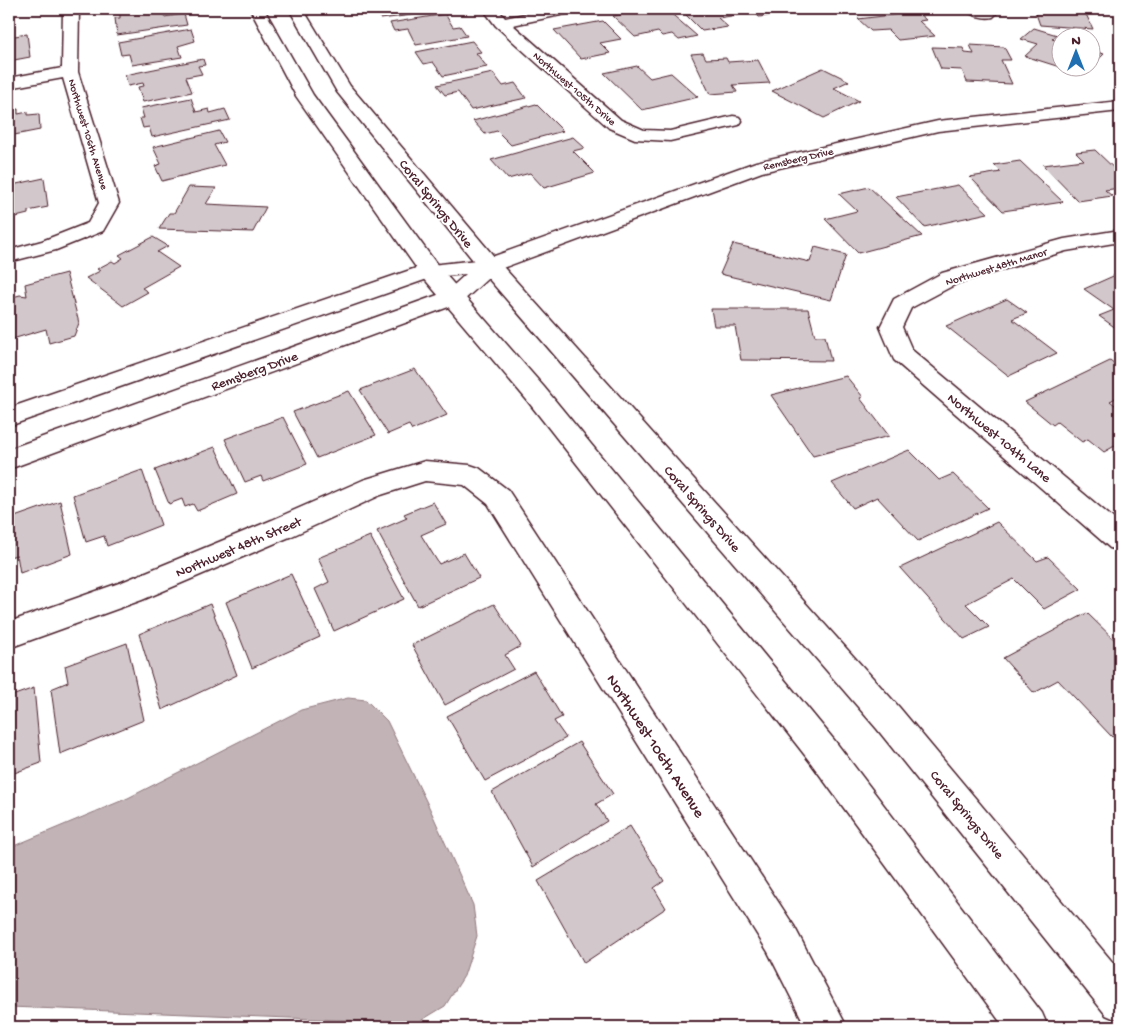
<svg xmlns="http://www.w3.org/2000/svg" width="1129" height="1036" viewBox="0 0 1129 1036" font-family="'Gochi Hand',sans-serif">
	<rect width="100%" height="100%" fill="#fff"/>
	<filter id="ink" filterUnits="userSpaceOnUse"><feTurbulence type="fractalNoise" baseFrequency=".02" numOctaves="2"/><feDisplacementMap in="SourceGraphic" scale="10" xChannelSelector="R" yChannelSelector="G"/><feConvolveMatrix kernelMatrix="1 2 1 2 8 2 1 2 1" color-interpolation-filters="sRGB"/></filter>
	<g filter="url(#ink)">
		<!-- water -->
		<polygon fill="#c1b3b6" stroke="#91787e" points="348,698 366,700 387,721 430,809 473,905 477,936 464,976 445,1006 417,1023 9,1007 9,848 128,798 301,710"/>
		<!-- building -->
		<g fill="#d2c7cb" stroke="#4a1f2b">
			<polygon points="144,9 162,9 164,17 184,14 187,25 117,35 115,18 120,18 120,12"/>
			<polygon points="389,9 434,9 435,12 381,19 378,12 389,10"/>
			<polygon points="652,9 666,9 697,36 679,40 672,34 662,36 658,32 635,37 613,16"/>
			<polygon points="680,9 738,9 744,14 718,18 728,27 702,31"/>
			<polygon points="752,9 782,9 777,9 781,14 759,17"/>
			<polygon points="1042,9 1095,9 1096,13 1085,12 1093,29 1040,25 1035,11 1042,11"/>
			<polygon points="917,12 926,20 919,21 935,36 898,40 888,30 871,31 858,19"/>
			<polygon points="445,14 453,27 460,26 467,36 416,45 408,29 394,31 390,23"/>
			<polygon points="603,21 621,39 600,43 610,53 581,59 554,30"/>
			<polygon points="1034,28 1057,35 1052,39 1062,42 1062,68 1068,68 1066,69 1025,56 1038,44 1021,39"/>
			<polygon points="191,29 195,41 178,46 182,57 132,65 129,54 121,55 118,42"/>
			<polygon points="27,34 30,57 9,61 9,37"/>
			<polygon points="472,41 481,52 476,53 487,67 443,76 433,62 424,64 416,52"/>
			<polygon points="970,45 1004,47 1011,60 1001,60 1012,84 967,82 962,70 941,69 932,47 963,48 965,53 974,54"/>
			<polygon points="1092,50 1104,54 1093,65 1092,64"/>
			<polygon points="703,53 706,59 726,58 728,62 758,60 770,83 733,85 737,92 710,94 691,54"/>
			<polygon points="203,59 205,65 198,66 202,74 186,77 192,92 143,102 138,87 144,86 143,83 128,86 125,75"/>
			<polygon points="637,66 650,78 671,73 698,97 642,110 604,73"/>
			<polygon points="823,68 849,81 834,88 859,101 824,118 772,91"/>
			<polygon points="493,73 503,86 515,83 526,98 471,110 458,92 445,95 437,85"/>
			<polygon points="191,98 196,112 209,109 210,113 225,109 230,120 152,137 149,127 143,128 140,118 144,118 141,108"/>
			<polygon points="536,104 563,131 511,145 497,131 485,134 473,121"/>
			<polygon points="18,109 18,114 28,112 28,115 39,114 40,130 9,136 9,111"/>
			<polygon points="219,131 225,142 214,145 225,165 162,181 155,166 161,164 153,147"/>
			<polygon points="573,137 585,148 573,151 595,173 544,188 530,173 508,179 491,160"/>
			<polygon points="1095,150 1120,174 1120,188 1105,190 1112,196 1078,201 1043,165 1084,160 1076,152"/>
			<polygon points="1020,161 1063,202 1003,211 970,177 1001,172 994,165"/>
			<polygon points="11,178 12,185 44,178 48,207 28,211 28,214 12,218 13,222 9,223 9,179"/>
			<polygon points="958,185 988,213 924,227 896,197"/>
			<polygon points="189,187 216,188 206,204 266,207 253,232 159,229 169,213 174,213"/>
			<polygon points="869,187 922,236 858,253 825,219 857,211 839,194"/>
			<polygon points="153,237 168,246 157,252 179,267 142,288 148,292 123,306 86,278 100,271 97,269 112,261 115,263 123,258 119,255"/>
			<polygon points="733,244 810,262 815,247 846,255 831,300 720,274"/>
			<polygon points="66,273 79,323 74,336 49,343 46,329 9,340 9,298 20,295 27,296 25,284"/>
			<polygon points="1120,273 1120,331 1099,316 1114,310 1084,289"/>
			<polygon points="1007,299 1027,313 1012,319 1057,353 1009,376 946,326"/>
			<polygon points="711,309 808,309 815,336 825,336 831,361 741,360 735,326 714,326"/>
			<polygon points="1110,361 1120,369 1120,396 1110,401 1120,409 1120,443 1104,452 1088,439 1082,442 1057,422 1053,425 1025,402"/>
			<polygon points="415,369 447,415 412,430 409,425 388,434 360,390"/>
			<polygon points="846,376 863,397 860,398 889,436 813,456 771,395"/>
			<polygon points="349,391 376,435 317,458 293,412"/>
			<polygon points="283,417 307,464 263,481 261,476 245,482 225,439"/>
			<polygon points="215,447 237,494 197,511 193,504 185,507 182,499 169,504 155,470"/>
			<polygon points="909,450 939,480 953,474 988,508 918,541 877,497 853,508 832,483"/>
			<polygon points="142,470 161,525 107,546 104,536 86,542 73,495"/>
			<polygon points="60,501 72,554 20,573 17,555 9,557 9,519"/>
			<polygon points="433,502 446,524 421,535 439,564 464,553 479,578 418,606 377,531 407,518 404,514"/>
			<polygon points="997,522 1037,561 1048,557 1081,589 1044,609 1014,579 966,604 989,627 964,639 900,568"/>
			<polygon points="370,536 404,599 334,631 315,589 329,582 318,558"/>
			<polygon points="291,574 320,637 252,668 226,602"/>
			<polygon points="210,604 237,675 162,710 139,634"/>
			<polygon points="494,604 521,646 505,655 514,669 445,705 412,645"/>
			<polygon points="1087,613 1120,645 1120,732 1112,737 1058,680 1034,693 1003,658"/>
			<polygon points="127,643 144,720 60,754 51,689 68,682 65,666"/>
			<polygon points="534,671 562,717 554,721 566,738 485,781 447,716"/>
			<polygon points="34,688 41,763 9,775 9,697"/>
			<polygon points="579,742 613,794 596,804 607,821 533,867 492,792"/>
			<polygon points="630,826 664,881 654,888 666,908 584,963 538,881"/>
		</g>
		<g fill="none" stroke-linecap="round" stroke-linejoin="round">
			<defs>
				<g id="minor">
					<polygon points="63,9 79,9 78,72 119,203 103,231 56,250 9,262 9,250 42,241 88,223 99,203 63,78 9,88 9,78 62,68"/>
					<polygon points="483,9 498,9 505,18 549,9 577,9 575,12 513,25 621,120 644,130 670,131 733,116 739,117 742,121 739,125 670,141 635,139 609,128 496,26"/>
					<path d="M965 9C975 8 989 6 996 14L993 17C985 19 971 16 965 9Z"/>
					<polygon points="1120,101 1120,111 938,131 762,172 497,270 462,302 9,469 9,449 446,292 466,274 433,277 9,426 9,408 422,266 486,259 756,162 938,121"/>
					<polygon points="1120,230 1120,242 1066,251 958,283 911,308 902,327 912,350 1120,524 1120,551 1110,548 894,360 880,327 894,299 942,273 1064,239"/>
					<polygon points="425,461 470,465 479,468 508,490 794,926 847,1027 806,1027 768,952 488,504 464,485 425,481 381,495 292,536 142,600 9,648 9,622 122,582 272,520 363,480"/>
				</g>
				<g id="major">
					<polygon points="250,9 264,9 313,95 438,266 544,387 835,741 1042,1013 1048,1027 1004,1027 811,763 526,399 422,276 296,96"/>
					<polygon points="289,9 303,9 350,86 497,260 899,707 1120,971 1120,1021 1106,1015 877,729 481,270 337,92"/>
				</g>
			</defs>
			<!-- minor casing -->
			<use href="#minor" stroke="#4a1f2b" stroke-width="3"/>
			<!-- major casing -->
			<use href="#major" stroke="#4a1f2b" stroke-width="3"/>
			<!-- minor -->
			<use href="#minor" fill="#fff" fill-rule="evenodd"/>
			<!-- major -->
			<use href="#major" fill="#fff" fill-rule="evenodd"/>
		</g>
	</g>
	<g text-anchor="middle" stroke-width="4" stroke-linejoin="round" paint-order="stroke">
		<!-- far-street labels -->
		<g font-size="11" fill="#4a1f2b" stroke="#fff">
			<text transform="translate(575 88) rotate(41)" y="4">Northwest 105th Drive</text>
			<text transform="translate(89 134) rotate(73)" y="4">Northwest 106th Avenue</text>
			<text transform="translate(798 158) rotate(-13)" y="4">Remsberg Drive</text>
			<text transform="translate(996 266) rotate(-17)" y="4">Northwest 48th Manor</text>
		</g>
		<!-- street labels -->
		<g font-size="14" fill="#4a1f2b" stroke="#fff">
			<text transform="translate(437 203) rotate(51)" y="5">Coral Springs Drive</text>
			<text transform="translate(254 370) rotate(-20)" y="5">Remsberg Drive</text>
			<text transform="translate(1000 437) rotate(40)" y="5">Northwest 104th Lane</text>
			<text transform="translate(703 508) rotate(49)" y="5">Coral Springs Drive</text>
			<text transform="translate(238 546) rotate(-23)" y="5">Northwest 48th Street</text>
			<text transform="translate(968 814) rotate(51)" y="5">Coral Springs Drive</text>
		</g>
		<!-- near-street labels -->
		<g font-size="16" fill="#4a1f2b" stroke="#fff">
			<text transform="translate(657 745) rotate(57)" y="6">Northwest 106th Avenue</text>
		</g>
	</g>
	<!-- margin -->
	<rect width="1129" height="1036" fill="none" stroke="#fff" stroke-width="30"/>
	<rect x="15" y="15" width="1099" height="1006" fill="none" stroke="#4a1f2b" stroke-width="2" filter="url(#ink)"/>
	<!-- north arrow -->
	<g transform="translate(1076 52)"><circle r="24" fill="#ffffff" stroke="#b7a5aa"/>
	<path d="M0-4L9 19L0 12L-9 19Z" fill="#1f6fb2"/>
	<text y="-8" font-size="14" font-weight="bold" text-anchor="middle" fill="#4a1f2b">N</text>
	</g>
</svg>
